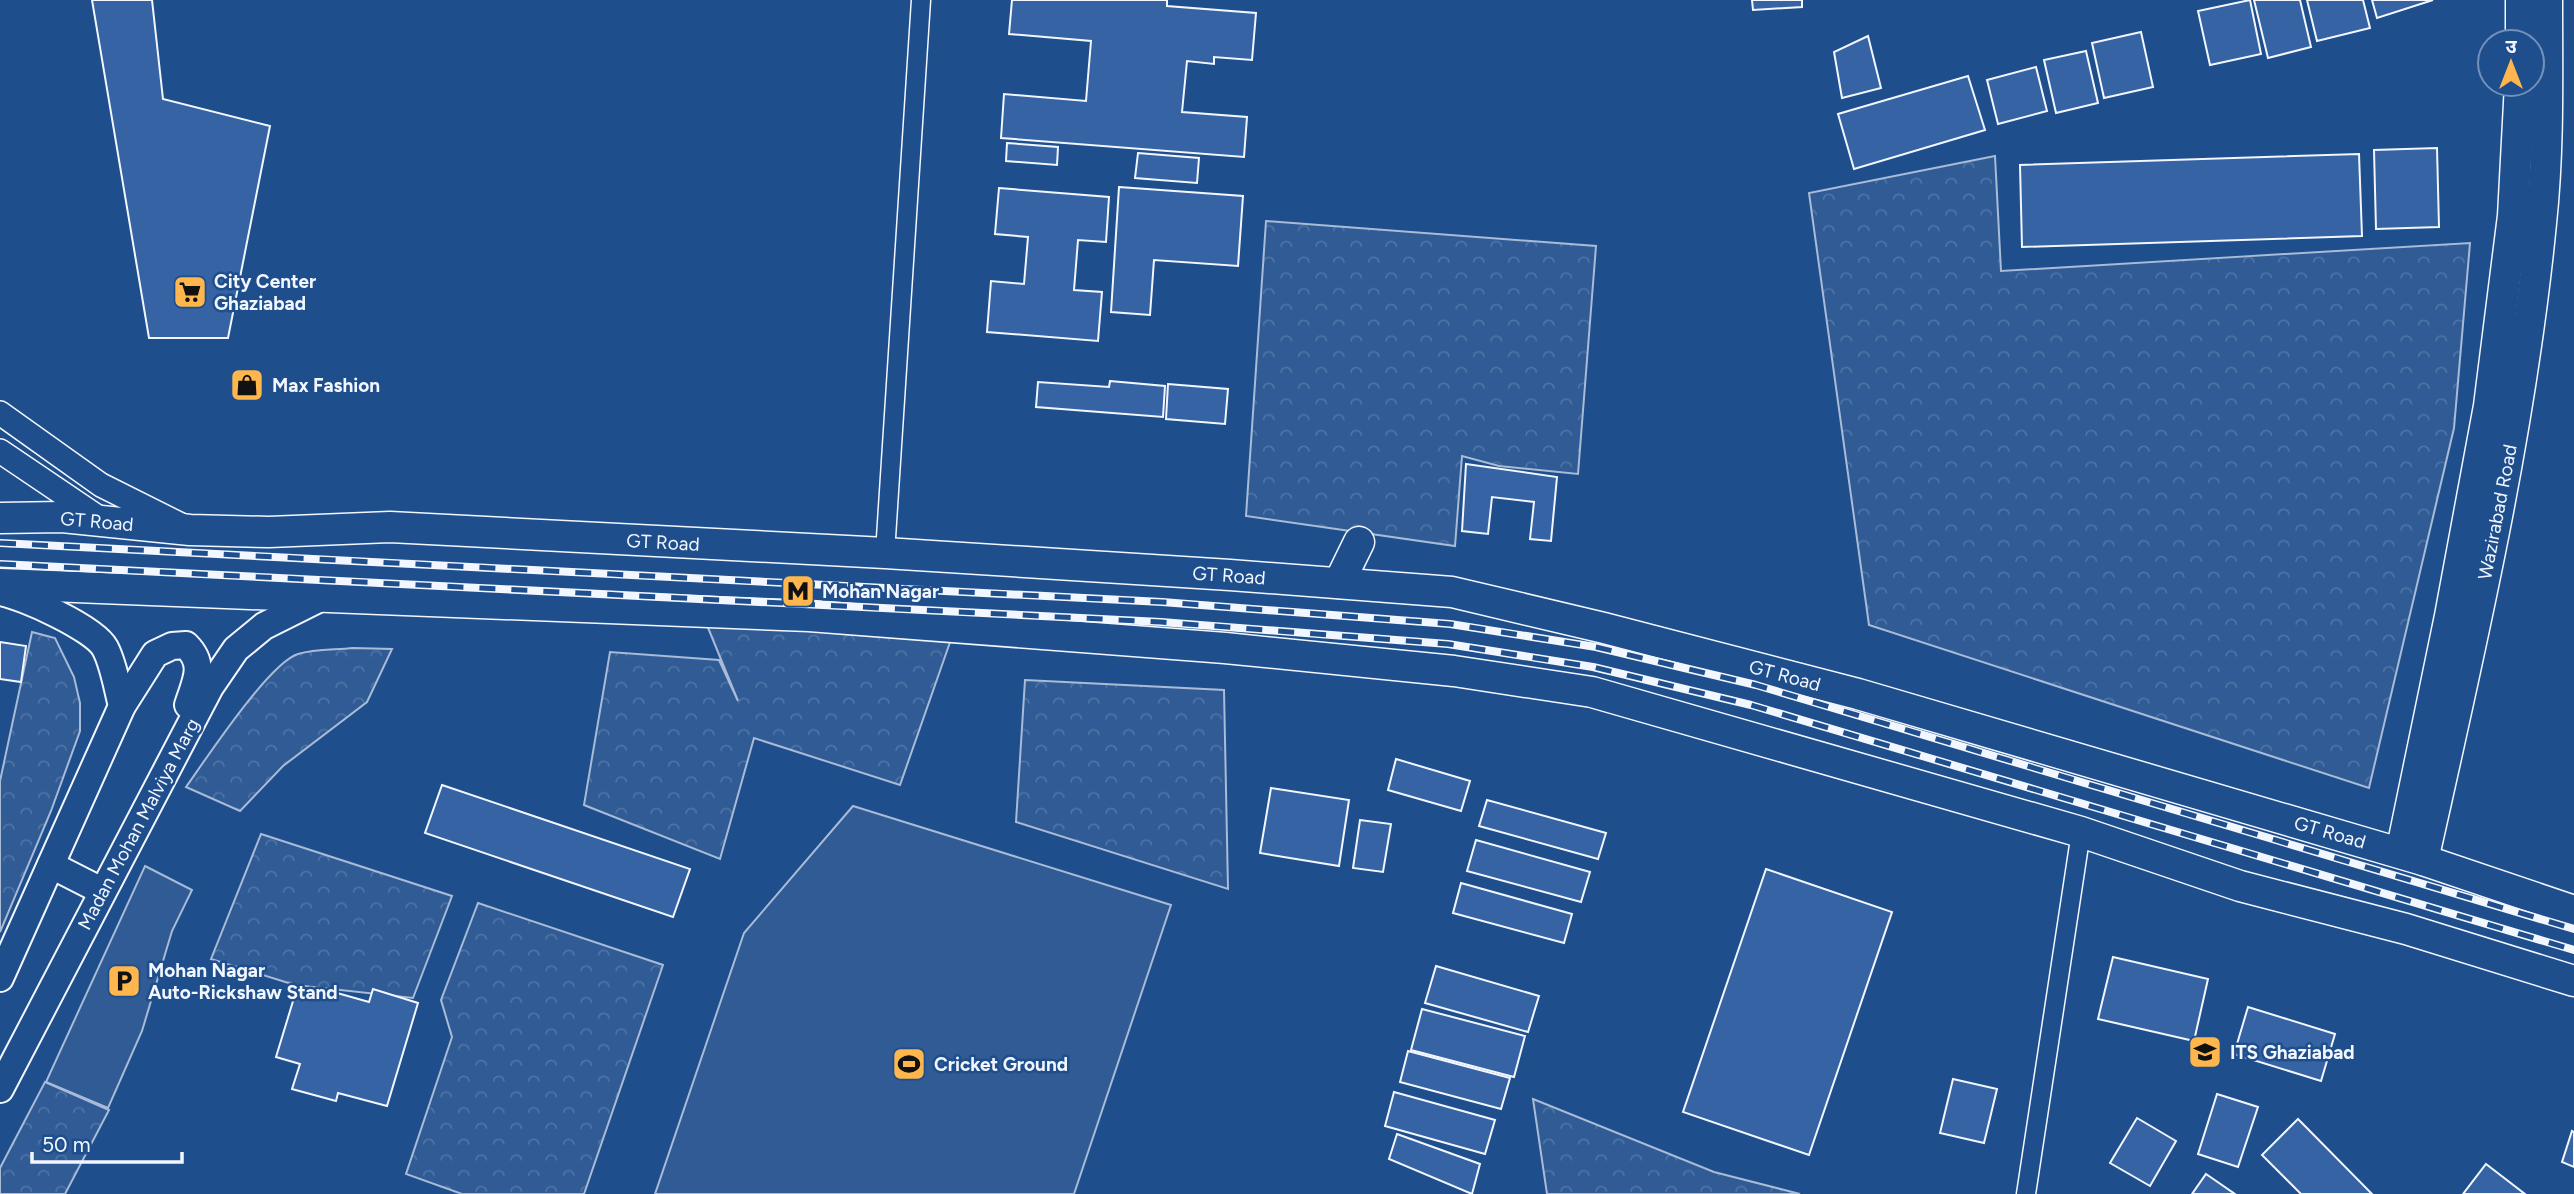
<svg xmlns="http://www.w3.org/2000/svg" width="2574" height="1194" viewBox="0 0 2574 1194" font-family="Figtree,'Noto Sans Devanagari',sans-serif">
	<defs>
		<pattern id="forest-crowns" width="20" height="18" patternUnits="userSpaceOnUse" patternTransform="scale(1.75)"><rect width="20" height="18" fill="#305b95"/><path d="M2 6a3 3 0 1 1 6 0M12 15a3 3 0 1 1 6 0" fill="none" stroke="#4e73a5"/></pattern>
	</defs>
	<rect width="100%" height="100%" fill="#1f4e8c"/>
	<!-- forest -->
	<g fill="url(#forest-crowns)" stroke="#a8bbd7" stroke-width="2">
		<polygon points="1995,156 2001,271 2470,243 2454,428 2369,788 1869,625 1809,193"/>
		<polygon points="1266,221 1596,246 1578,474 1499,466 1462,456 1455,546 1246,516"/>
		<polygon points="702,613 955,628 900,785 754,738 720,859 584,805 610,652 719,660 738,701"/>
		<polygon points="32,632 55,638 74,677 80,703 80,731 51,811 0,932 0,781"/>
		<path d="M353 648 392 649 367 702 283 766 240 811 186 787C206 759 269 663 298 654 315 649 335 650 353 648Z"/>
		<polygon points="1025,680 1224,690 1228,889 1016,822"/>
		<polygon points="261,834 452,896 413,998 295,985 211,959"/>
		<polygon points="478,903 663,965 584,1194 462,1194 406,1174 452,1037 441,1000"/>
		<polygon points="45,1082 109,1110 65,1194 0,1194 0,1168"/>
		<polygon points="1533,1099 1714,1172 1800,1194 1547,1194"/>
	</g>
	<!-- pitch -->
	<g fill="#305b95" stroke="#a8bbd7" stroke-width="2">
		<polygon points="853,806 1171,905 1074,1194 655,1194 744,933"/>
		<polygon points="145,866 192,890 172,931 142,1031 108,1108 46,1082"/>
	</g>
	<!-- building -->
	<g fill="#3563a3" stroke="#f2f6ff" stroke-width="2">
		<polygon points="92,0 152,0 163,99 270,126 228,338 149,338"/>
		<polygon points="1012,0 1167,0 1167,6 1256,13 1252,60 1214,57 1214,64 1187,61 1182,112 1247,117 1244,157 1001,138 1004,94 1086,101 1091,41 1009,34"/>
		<polygon points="1752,0 1802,0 1802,7 1753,10"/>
		<polygon points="2250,0 2261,54 2210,65 2198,11"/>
		<polygon points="2254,0 2300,0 2311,47 2268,58"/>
		<polygon points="2307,0 2363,0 2370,28 2317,41"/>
		<polygon points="2372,0 2433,0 2377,18"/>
		<polygon points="2141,32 2153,87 2104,98 2092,43"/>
		<polygon points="1868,36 1881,88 1842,98 1834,52"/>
		<polygon points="2086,51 2098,103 2056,113 2044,60"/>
		<polygon points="2036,67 2047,111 1998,124 1987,80"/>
		<polygon points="1968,76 1985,130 1854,169 1838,114"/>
		<polygon points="1007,143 1058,147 1057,165 1006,161"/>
		<polygon points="2437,148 2439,227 2376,229 2374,150"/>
		<polygon points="1138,153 1199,158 1197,183 1135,178"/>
		<polygon points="2359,154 2362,236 2022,247 2020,165"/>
		<polygon points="1119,187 1243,196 1238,266 1154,260 1150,315 1111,312"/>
		<polygon points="999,188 1109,197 1106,242 1078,240 1074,290 1102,292 1098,341 987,332 991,281 1024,284 1028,237 995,234"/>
		<polygon points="1110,381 1165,386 1163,417 1036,407 1038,382 1109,387"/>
		<polygon points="1168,384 1228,389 1225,424 1166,419"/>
		<polygon points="1466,464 1557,477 1551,541 1530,539 1534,502 1492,497 1488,534 1462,531"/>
		<polygon points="0,642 26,646 21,682 0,679"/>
		<polygon points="1396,759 1470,781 1461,811 1388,790"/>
		<polygon points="442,785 690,869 673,917 425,833"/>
		<polygon points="1271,788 1349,800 1339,866 1260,853"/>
		<polygon points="1487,800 1606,833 1598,859 1479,826"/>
		<polygon points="1360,820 1391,824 1383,872 1353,868"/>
		<polygon points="1476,840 1590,872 1581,902 1467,871"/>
		<polygon points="1766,869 1892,912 1809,1155 1683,1112"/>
		<polygon points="1461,883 1572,914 1564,943 1453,913"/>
		<polygon points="2113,957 2208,979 2194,1041 2098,1019"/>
		<polygon points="1436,966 1539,996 1528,1032 1425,1003"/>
		<polygon points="297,988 322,995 323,989 369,1002 373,989 418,1003 387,1106 338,1093 336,1101 292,1089 300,1064 276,1057"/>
		<polygon points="2248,1007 2335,1034 2321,1081 2234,1054"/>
		<polygon points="1422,1009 1525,1036 1514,1077 1411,1050"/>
		<polygon points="1408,1051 1510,1078 1501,1109 1400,1082"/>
		<polygon points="1953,1079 1997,1089 1984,1143 1940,1133"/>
		<polygon points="1394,1092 1495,1120 1485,1154 1385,1126"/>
		<polygon points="2217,1094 2258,1107 2238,1167 2198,1154"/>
		<polygon points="2137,1118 2176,1141 2150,1186 2110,1163"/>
		<polygon points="2298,1119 2372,1194 2301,1194 2262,1155"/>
		<polygon points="2572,1131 2574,1132 2574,1167 2562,1162"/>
		<polygon points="1397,1134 1480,1164 1472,1194 1389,1159"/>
		<polygon points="2486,1164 2525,1194 2463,1194"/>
		<polygon points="2206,1174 2235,1194 2192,1194"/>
	</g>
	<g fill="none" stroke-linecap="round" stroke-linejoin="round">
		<defs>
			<g id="minor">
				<polyline points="885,553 921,0"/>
				<polyline points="2026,1194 2081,832"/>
			</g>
			<g id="tertiary">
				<polyline points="0,413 101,485 181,525"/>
				<polyline points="0,451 102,520"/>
			</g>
			<g id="secondary">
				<path d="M0 592C23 596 94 628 105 648 114 665 117 687 122 706"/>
				<polyline points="51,865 102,891"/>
				<path d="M0 978 122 706 155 654 172 646 186 645C206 665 196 680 188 705"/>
				<polyline points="0,1089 210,687 236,649 264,626 320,598"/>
			</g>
			<g id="trunk">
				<polyline points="2521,42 2521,0"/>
				<polyline points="0,518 62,517 190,530 269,532 390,527 885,553 1230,575 1452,592 1604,628 1858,694 2423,860 2574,911"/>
				<polyline points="1339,583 1359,542"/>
				<polyline points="0,584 809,616 1225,648 1454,671 1592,692 2081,832 2240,886 2406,929 2574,981"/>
				<polyline points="2401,853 2450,616 2489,406 2513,216 2520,84"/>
				<path d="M2423 860C2470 649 2520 438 2541 223 2549 149 2547 74 2547 0"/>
			</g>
		</defs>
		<!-- minor casing -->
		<use href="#minor" stroke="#f2f6ff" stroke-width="21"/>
		<!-- tertiary casing -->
		<use href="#tertiary" stroke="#f2f6ff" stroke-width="26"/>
		<!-- secondary casing -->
		<use href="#secondary" stroke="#f2f6ff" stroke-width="30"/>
		<!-- trunk casing -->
		<use href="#trunk" stroke="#f2f6ff" stroke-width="33"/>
		<!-- minor -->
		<use href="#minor" stroke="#1f4e8c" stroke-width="18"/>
		<!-- tertiary -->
		<use href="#tertiary" stroke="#1f4e8c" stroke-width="23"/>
		<!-- secondary -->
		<use href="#secondary" stroke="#1f4e8c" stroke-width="26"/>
		<!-- trunk -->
		<use href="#trunk" stroke="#1f4e8c" stroke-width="30"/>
		<defs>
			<g id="rail">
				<polyline points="0,543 1162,602 1450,624 1596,647 1756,685 2574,929"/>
				<polyline points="0,564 1161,622 1448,644 1593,667 1751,705 2574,950"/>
			</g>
		</defs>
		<!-- rail casing -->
		<use href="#rail" stroke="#f2f6ff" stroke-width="8"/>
		<!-- rail -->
		<use href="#rail" stroke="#1f4e8c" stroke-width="5" stroke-dasharray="16" stroke-linecap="butt"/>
	</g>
	<!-- icons -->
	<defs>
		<symbol id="supermarket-square" viewBox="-11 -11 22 22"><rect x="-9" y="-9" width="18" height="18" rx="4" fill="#ffb74d" stroke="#1f4e8c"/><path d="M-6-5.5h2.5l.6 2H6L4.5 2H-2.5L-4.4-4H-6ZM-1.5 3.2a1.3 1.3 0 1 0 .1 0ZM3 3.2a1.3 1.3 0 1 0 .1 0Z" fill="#111"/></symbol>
		<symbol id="shop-square" viewBox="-11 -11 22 22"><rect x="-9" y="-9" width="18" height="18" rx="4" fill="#ffb74d" stroke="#1f4e8c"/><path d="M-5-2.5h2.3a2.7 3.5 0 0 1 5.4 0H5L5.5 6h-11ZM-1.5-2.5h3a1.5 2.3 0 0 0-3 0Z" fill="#111"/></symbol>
		<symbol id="metro-square" viewBox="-11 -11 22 22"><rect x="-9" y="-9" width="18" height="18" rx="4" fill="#ffb74d" stroke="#1f4e8c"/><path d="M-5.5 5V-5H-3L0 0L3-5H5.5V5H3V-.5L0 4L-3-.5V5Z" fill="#111"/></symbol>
		<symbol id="parking-square" viewBox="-11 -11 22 22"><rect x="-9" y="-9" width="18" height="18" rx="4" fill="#ffb74d" stroke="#1f4e8c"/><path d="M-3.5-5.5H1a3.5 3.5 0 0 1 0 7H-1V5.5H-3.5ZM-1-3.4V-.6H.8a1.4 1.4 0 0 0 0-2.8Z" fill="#111"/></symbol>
		<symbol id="university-square" viewBox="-11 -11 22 22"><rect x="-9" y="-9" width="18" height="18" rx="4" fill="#ffb74d" stroke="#1f4e8c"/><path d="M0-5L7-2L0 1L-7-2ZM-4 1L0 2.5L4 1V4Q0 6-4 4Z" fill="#111"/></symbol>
		<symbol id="stadium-square" viewBox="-11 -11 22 22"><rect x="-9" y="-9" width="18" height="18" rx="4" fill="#ffb74d" stroke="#1f4e8c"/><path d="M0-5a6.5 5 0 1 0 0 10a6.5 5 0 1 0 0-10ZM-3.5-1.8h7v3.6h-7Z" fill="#111"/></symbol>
	</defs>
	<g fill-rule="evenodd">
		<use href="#supermarket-square" x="171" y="273" width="38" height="38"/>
		<use href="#shop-square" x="228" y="366" width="38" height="38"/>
		<use href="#metro-square" x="779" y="572" width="38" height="38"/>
		<use href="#parking-square" x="105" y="962" width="38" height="38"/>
		<use href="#university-square" x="2186" y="1033" width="38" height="38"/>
		<use href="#stadium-square" x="890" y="1045" width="38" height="38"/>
	</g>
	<g text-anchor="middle" stroke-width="5" stroke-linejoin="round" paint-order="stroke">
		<!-- poi labels -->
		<g font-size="19" font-weight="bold" fill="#f2f6ff" stroke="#1f4e8c" text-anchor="start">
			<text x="214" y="288">City Center<tspan x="214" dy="22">Ghaziabad</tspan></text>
			<text x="272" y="392">Max Fashion</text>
			<text x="822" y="598">Mohan Nagar</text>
			<text x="148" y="977">Mohan Nagar<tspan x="148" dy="22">Auto-Rickshaw Stand</tspan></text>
			<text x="2230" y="1059">ITS Ghaziabad</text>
			<text x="934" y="1071">Cricket Ground</text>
		</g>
		<!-- street labels -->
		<g font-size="19" fill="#f2f6ff" stroke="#1f4e8c">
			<text transform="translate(2497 512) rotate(-79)" y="7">Wazirabad Road</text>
			<text transform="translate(97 521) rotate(5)" y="7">GT Road</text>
			<text transform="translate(663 542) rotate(3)" y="7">GT Road</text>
			<text transform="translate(1229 575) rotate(4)" y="7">GT Road</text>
			<text transform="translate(1785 675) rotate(15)" y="7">GT Road</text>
			<text transform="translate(138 824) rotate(-62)" y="7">Madan Mohan Malviya Marg</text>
			<text transform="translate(2330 832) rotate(16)" y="7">GT Road</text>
		</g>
	</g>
	<!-- north arrow -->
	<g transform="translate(2511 63)"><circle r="33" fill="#1f4e8c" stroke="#7391ba" stroke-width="2"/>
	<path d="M0-5L12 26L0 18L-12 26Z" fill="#ffb74d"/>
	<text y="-10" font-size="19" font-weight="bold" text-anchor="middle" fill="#f2f6ff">उ</text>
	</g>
	<!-- scale -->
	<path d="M32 1152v10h150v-10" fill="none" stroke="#f2f6ff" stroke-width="3.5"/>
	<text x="42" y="1152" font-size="21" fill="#f2f6ff" stroke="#1f4e8c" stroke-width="5" paint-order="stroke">50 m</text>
</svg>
